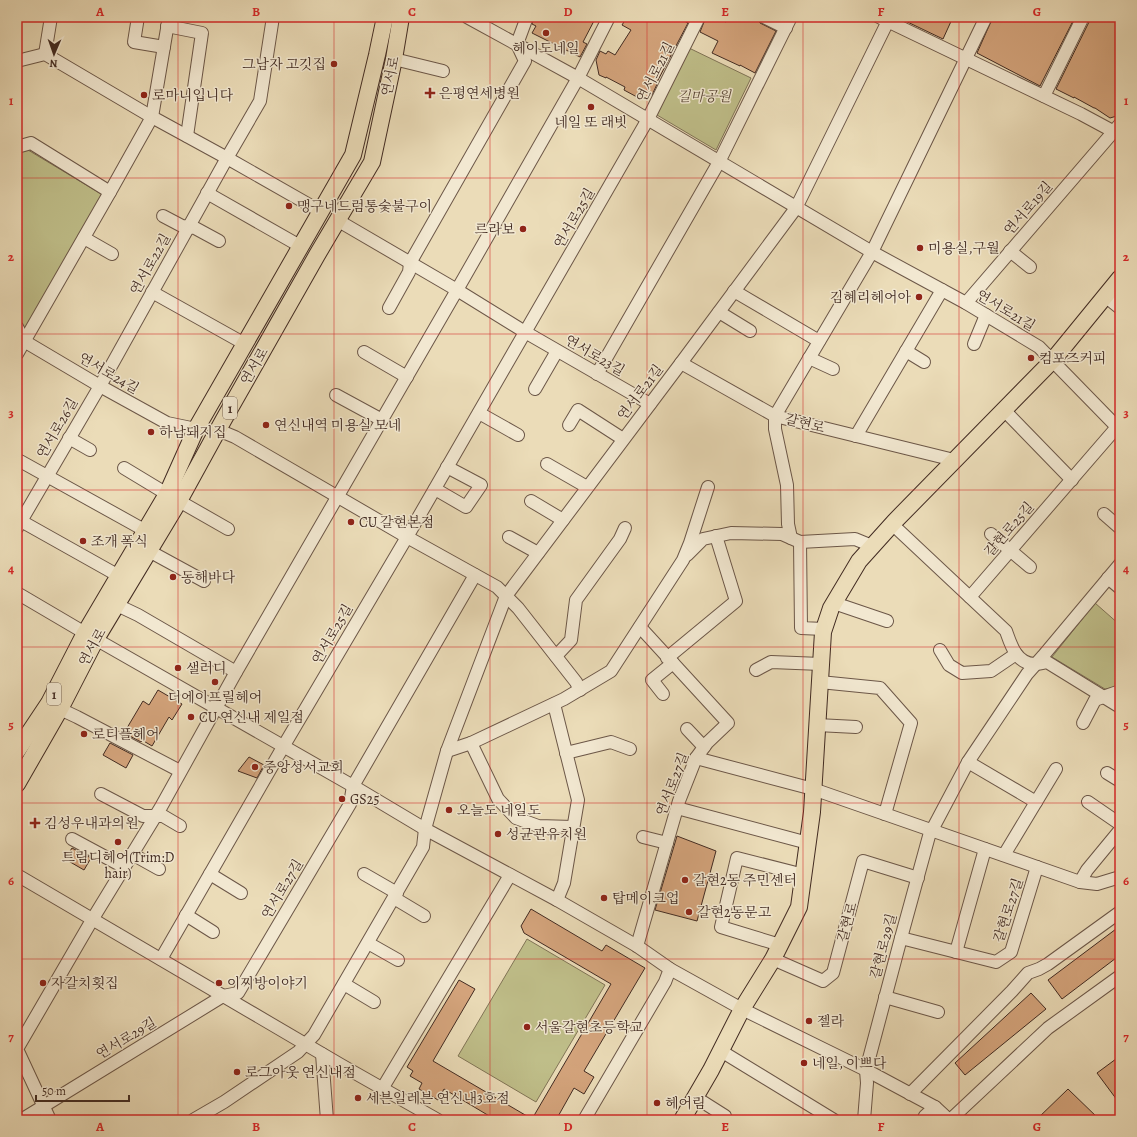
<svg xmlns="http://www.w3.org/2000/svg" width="1137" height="1137" viewBox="0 0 1137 1137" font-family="Alegreya,'Noto Serif KR',serif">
	<rect width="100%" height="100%" fill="#ebdcb8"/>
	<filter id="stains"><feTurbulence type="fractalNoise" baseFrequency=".005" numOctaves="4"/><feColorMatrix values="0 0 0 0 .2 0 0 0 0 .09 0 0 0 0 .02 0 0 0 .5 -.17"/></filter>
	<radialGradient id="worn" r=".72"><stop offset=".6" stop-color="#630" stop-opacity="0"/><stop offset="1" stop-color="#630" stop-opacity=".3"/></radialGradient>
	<!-- green -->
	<g fill="#bfbe89" stroke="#807456">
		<polygon points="689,48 751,78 716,150 657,115"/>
		<polygon points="28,150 103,195 25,328 22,324 17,314 17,153"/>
		<polygon points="1095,603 1120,625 1120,686 1105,689 1052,657"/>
		<polygon points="527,939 605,985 536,1102 458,1056"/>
	</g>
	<!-- building -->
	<g fill="#d4a47c" stroke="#422b22">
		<polygon points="534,17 596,17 583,42 587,44 580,57 532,33 536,26 532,24"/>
		<polygon points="627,17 677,17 688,23 657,82 658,82 652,95 641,89 637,97 624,90 625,87 606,77 606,78 599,75 596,60 600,51 606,54 608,51 615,55 631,30 622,25"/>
		<polygon points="706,17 716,17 726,22 728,17 757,17 758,21 760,23 776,31 755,73 740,65 740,66 712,53 718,41 700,32"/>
		<polygon points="897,17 953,17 943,39"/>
		<polygon points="993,17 1075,17 1040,86 977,53"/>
		<polygon points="1090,17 1120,17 1120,115 1110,118 1095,108 1094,108 1074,97 1074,98 1056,89 1090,20"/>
		<polygon points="158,690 182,704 172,720 169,717 152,746 142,740 141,742 124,733 143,701 149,705"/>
		<polygon points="110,743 133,755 126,768 103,755"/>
		<polygon points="249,757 264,765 257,778 238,771"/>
		<polygon points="677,836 716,851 697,921 655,910"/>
		<polygon points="72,848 91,858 84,870 65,859"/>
		<polygon points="531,909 602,951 606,945 645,968 584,1071 594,1077 584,1094 574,1088 556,1120 496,1120 444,1089 438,1100 419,1089 422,1083 410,1076 413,1071 407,1067 459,980 475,989 433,1061 532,1119 611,984 524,933 521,926"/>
		<polygon points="1120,926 1120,955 1062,999 1048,980"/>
		<polygon points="1031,993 1046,1009 965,1075 955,1063"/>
		<polygon points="1120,1056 1120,1104 1097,1073"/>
		<polygon points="1068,1089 1100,1120 1036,1120"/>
	</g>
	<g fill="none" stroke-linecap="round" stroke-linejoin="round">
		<defs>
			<g id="minor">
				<polyline points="138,17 134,42 164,47"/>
				<polyline points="467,17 578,78 872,252 966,303 1039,347 1120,430"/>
				<polyline points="764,17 786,28"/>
				<polyline points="879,17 1081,114 1120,135"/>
				<polyline points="167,26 202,33 187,136"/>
				<polyline points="45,54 51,17"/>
				<polyline points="394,59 443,71"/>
				<polyline points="17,61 45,54 152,117 227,158 320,211"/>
				<polyline points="1044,96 1083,17"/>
				<polyline points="17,147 31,143 110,192"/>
				<polyline points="207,193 300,246"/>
				<polyline points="163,216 182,226 195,228 219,241"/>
				<polyline points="337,220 457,290 525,332 650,404"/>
				<polyline points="84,238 112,254"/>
				<polyline points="1010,251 1030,267"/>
				<polyline points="734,291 819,341"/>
				<polyline points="152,292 245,344"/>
				<polyline points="1105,296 1120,308"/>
				<polyline points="966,303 1120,124"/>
				<polyline points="389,308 409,272 410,263 525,61 517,44 527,17"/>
				<polyline points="719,312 750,331"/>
				<polyline points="17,327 24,341 100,386 167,423 196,429"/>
				<polyline points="974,344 986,315"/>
				<polyline points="906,351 924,362"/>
				<polyline points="364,352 407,377"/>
				<polyline points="17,354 110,192 152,117 169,17"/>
				<polyline points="809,358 833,369"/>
				<polyline points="681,363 775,416 954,460"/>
				<polyline points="597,374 719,162 791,17"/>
				<polyline points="535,389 557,351"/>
				<polyline points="336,395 382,420"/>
				<polyline points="1004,410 1072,480"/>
				<polyline points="479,413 518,435"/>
				<polyline points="775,416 872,252 986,17"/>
				<polyline points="775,416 775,429 787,485 788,524 791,538"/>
				<polyline points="569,425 578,410 623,439"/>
				<polyline points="218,430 235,437 407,537 497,587 518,608 576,682 580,690"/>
				<polyline points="856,436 942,290"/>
				<polyline points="69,438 90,450"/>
				<polyline points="20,461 146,531"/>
				<polyline points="547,464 587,487"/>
				<polyline points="124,468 167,494"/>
				<polyline points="435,489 466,507 481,485 447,467"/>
				<polyline points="179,501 228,529"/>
				<polyline points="531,501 563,520"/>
				<polyline points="1104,514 1120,528"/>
				<polyline points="21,521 119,576"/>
				<path d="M892 524 1006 631C1011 645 1016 663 1034 664 1038 664 1043 663 1047 662L1120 707"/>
				<polyline points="17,528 100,386 227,158 260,101 273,17"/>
				<polyline points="991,534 1030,567"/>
				<polyline points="509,537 538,553"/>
				<polyline points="800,542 801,628 824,629"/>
				<polyline points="149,551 204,581"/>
				<polyline points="687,555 703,539 731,533 782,534 800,542 855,539 872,546"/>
				<polyline points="1108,578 1120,588"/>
				<polyline points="17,593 85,633 353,786 425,829 557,900 637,946 670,969 742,1009 866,1070 935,1107 949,1120"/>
				<polyline points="970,597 1117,427"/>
				<polyline points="834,603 887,621"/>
				<polyline points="117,605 138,615 236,672"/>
				<polyline points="940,650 949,665 962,673 991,671 1016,654"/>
				<polyline points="556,656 571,640 576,600 620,539 625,528"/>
				<polyline points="667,658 736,601 716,536"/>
				<polyline points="756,670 771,662 821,664"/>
				<polyline points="820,682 880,688 911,723 885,814"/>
				<polyline points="663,694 652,680 673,663"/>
				<polyline points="554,704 578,800 564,883 557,900"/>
				<polyline points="60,709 77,717 180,771"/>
				<polyline points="1083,723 1095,700 1120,691"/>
				<polyline points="817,725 856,727"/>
				<polyline points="687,729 704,747"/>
				<polyline points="471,743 498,799 516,818 538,826 573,827"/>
				<polyline points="447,751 471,743 564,699 611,671 683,560 690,543 708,487"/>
				<polyline points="566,753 611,742 630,749"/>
				<polyline points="696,758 813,789 1080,882 1097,884 1120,877"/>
				<polyline points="968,762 1036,802"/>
				<polyline points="1107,773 1120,781"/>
				<polyline points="101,794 143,816 163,816 180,826"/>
				<polyline points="1088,802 1120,824"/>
				<polyline points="677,808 808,843"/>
				<polyline points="643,837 667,843"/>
				<polyline points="72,839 124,867"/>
				<polyline points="132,854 159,869"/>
				<polyline points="1004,855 1056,769"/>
				<polyline points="210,874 241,893"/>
				<polyline points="364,874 397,893"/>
				<polyline points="17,875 341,1065 438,1120"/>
				<polyline points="1080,882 1087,870 1120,830"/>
				<polyline points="394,898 424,916"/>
				<polyline points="186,915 213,932"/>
				<polyline points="901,938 996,962 1011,952 1037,867"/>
				<polyline points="368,943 398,960"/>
				<polyline points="780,945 721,927 737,858 804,875"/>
				<polyline points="637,946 679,801 696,758 707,743 728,723 640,627"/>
				<polyline points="956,952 985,849"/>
				<polyline points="161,959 283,747 407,537 648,119 699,17"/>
				<polyline points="773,959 823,981 833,973 863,861 918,878"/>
				<polyline points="344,984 374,1002"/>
				<polyline points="885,997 938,1012"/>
				<polyline points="721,1051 834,1120"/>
				<polyline points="322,1054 327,1120"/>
				<polyline points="382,1089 510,875"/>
				<polyline points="910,1094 1012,991 1028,973 1039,969 1048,964 1120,912"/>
				<polyline points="695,1097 725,1116"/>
				<polyline points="21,1120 223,996 238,993 350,804 353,786 475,575"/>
				<polyline points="50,1120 17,1049 92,920 161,807 236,672 457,290 578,78 609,17"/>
				<polyline points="193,1120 224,1102 298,1052 314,1035 423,847 425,829 447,751 506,596 681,363 796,208 890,17"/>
				<polyline points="584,1120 665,982 670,969"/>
				<polyline points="864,1120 867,1083 866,1070 901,938 929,836 932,830 968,762 1027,674 1043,656 1120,564"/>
				<polyline points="923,1120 925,1116 935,1107"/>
				<polyline points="950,1120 1048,1028 1120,976"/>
			</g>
			<g id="major">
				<polyline points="17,751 49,703 85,633 167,494 196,429 353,155 377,55 385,17"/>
				<polyline points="17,784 60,709 96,639 179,501 224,419 317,255 372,162 394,59 401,17"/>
				<polyline points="682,1120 711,1070 742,1009 773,959 799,907 812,812 823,632 831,608 859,561 895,521 1053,360 1120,278"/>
			</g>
		</defs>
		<!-- minor casing -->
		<use href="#minor" stroke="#6c5748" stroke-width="14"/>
		<!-- major casing -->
		<use href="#major" stroke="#422b22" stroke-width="18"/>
		<!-- minor -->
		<use href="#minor" stroke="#f2e8d1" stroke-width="12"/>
		<!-- major -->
		<use href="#major" stroke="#ebdcb8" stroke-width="16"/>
	</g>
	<!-- grid -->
	<path fill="none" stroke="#d62828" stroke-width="1" stroke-opacity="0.55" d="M178 17V1120M334 17V1120M490 17V1120M647 17V1120M803 17V1120M959 17V1120M17 178H1120M17 334H1120M17 490H1120M17 647H1120M17 803H1120M17 959H1120"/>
	<!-- markers -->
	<g fill="#8f2418" stroke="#f2e8d1" stroke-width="1.5">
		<circle cx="546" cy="33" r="4"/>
		<circle cx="334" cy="64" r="4"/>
		<path d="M428 87h4v4h4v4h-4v4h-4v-4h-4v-4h4z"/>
		<circle cx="144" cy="95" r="4"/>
		<circle cx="591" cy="107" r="4"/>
		<circle cx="289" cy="206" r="4"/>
		<circle cx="523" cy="229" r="4"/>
		<circle cx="920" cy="248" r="4"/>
		<circle cx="919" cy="297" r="4"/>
		<circle cx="1031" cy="358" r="4"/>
		<circle cx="266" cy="425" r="4"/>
		<circle cx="151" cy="432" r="4"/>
		<circle cx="351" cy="522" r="4"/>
		<circle cx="83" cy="541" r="4"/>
		<circle cx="173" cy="577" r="4"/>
		<circle cx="178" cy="668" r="4"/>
		<circle cx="215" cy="682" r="4"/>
		<circle cx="191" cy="717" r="4"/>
		<circle cx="84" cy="734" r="4"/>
		<circle cx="255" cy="767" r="4"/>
		<circle cx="342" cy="799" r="4"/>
		<circle cx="449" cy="810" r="4"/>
		<path d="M33 817h4v4h4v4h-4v4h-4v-4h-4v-4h4z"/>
		<circle cx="498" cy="834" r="4"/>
		<circle cx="118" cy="842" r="4"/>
		<circle cx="685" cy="880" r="4"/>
		<circle cx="604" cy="898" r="4"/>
		<circle cx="689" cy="912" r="4"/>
		<circle cx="43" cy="983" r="4"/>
		<circle cx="219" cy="983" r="4"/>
		<circle cx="809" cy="1021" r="4"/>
		<circle cx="527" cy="1027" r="4"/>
		<circle cx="804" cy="1063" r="4"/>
		<circle cx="237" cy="1072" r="4"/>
		<circle cx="358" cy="1098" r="4"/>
		<circle cx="657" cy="1103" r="4"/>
	</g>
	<g text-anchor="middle" stroke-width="3" stroke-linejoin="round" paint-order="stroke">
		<!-- shield labels -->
		<g fill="#f2e8d1" stroke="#776456" stroke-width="1">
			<rect x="223" y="397" width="14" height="22" rx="3"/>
			<rect x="47" y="683" width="14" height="22" rx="3"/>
		</g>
		<g font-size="13" font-weight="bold" fill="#422b22">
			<text x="230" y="413">1</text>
			<text x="54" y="699">1</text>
		</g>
		<!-- poi labels -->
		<g font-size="14" fill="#422b22" stroke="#f2e8d1" text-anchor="start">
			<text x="546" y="53" text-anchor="middle">헤이도네일</text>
			<text x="326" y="69" text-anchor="end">그남자 고깃집</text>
			<text x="439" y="98">은평연세병원</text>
			<text x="152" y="100">로마니입니다</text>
			<text x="591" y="127" text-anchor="middle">네일 또 래빗</text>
			<text x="297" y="211">맹구네드럼통숯불구이</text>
			<text x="515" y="234" text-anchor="end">르라보</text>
			<text x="928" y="253">미용실,구월</text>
			<text x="911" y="302" text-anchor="end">김혜리헤어아</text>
			<text x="1039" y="363">컴포즈커피</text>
			<text x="274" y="430">연신내역 미용실 모네</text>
			<text x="159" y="437">하남돼지집</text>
			<text x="359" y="527">CU 갈현본점</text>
			<text x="91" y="546">조개 폭식</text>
			<text x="181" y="582">동해바다</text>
			<text x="186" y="673">샐러디</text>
			<text x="215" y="702" text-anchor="middle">더에이프릴헤어</text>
			<text x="199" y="722">CU 연신내 제일점</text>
			<text x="92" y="739">로티플헤어</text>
			<text x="263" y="772">중앙성서교회</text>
			<text x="350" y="804">GS25</text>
			<text x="457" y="815">오늘도 네일도</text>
			<text x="44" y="828">김성우내과의원</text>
			<text x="506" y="839">성균관유치원</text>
			<text x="118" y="862" text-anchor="middle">트림디헤어(Trim:D<tspan x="118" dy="16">hair)</tspan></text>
			<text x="693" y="885">갈현2동 주민센터</text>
			<text x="612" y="903">탑메이크업</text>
			<text x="697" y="917">갈현2동문고</text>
			<text x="51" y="988">자갈치횟집</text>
			<text x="227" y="988">이찌방이야기</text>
			<text x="817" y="1026">젤라</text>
			<text x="535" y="1032">서울갈현초등학교</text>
			<text x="812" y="1068">네일, 이쁘다</text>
			<text x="245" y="1077">로그아웃 연신내점</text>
			<text x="366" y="1103">세븐일레븐 연신내3호점</text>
			<text x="665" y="1108">헤어림</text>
		</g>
		<!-- street labels -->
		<g font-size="14" fill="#422b22" stroke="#f2e8d1">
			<text transform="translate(655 72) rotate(-63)" y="5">연서로21길</text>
			<text transform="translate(390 76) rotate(-78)" y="5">연서로</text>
			<text transform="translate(1028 208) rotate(-49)" y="5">연서로19길</text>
			<text transform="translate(574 218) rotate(-60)" y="5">연서로25길</text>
			<text transform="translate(150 264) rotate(-61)" y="5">연서로22길</text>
			<text transform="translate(1006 310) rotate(31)" y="5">연서로21길</text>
			<text transform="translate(595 355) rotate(30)" y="5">연서로23길</text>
			<text transform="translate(254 366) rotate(-60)" y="5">연서로</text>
			<text transform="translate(109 373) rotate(30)" y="5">연서로24길</text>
			<text transform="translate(640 392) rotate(-53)" y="5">연서로21길</text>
			<text transform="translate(805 423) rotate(14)" y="5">갈현로</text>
			<text transform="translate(57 428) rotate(-60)" y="5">연서로26길</text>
			<text transform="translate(1009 529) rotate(-49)" y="5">갈현로25길</text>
			<text transform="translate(332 634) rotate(-60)" y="5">연서로25길</text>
			<text transform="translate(92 647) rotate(-61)" y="5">연서로</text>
			<text transform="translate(672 784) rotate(-69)" y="5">연서로27길</text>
			<text transform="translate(282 889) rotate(-59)" y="5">연서로27길</text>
			<text transform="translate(1008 910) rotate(-72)" y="5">갈현로27길</text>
			<text transform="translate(847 922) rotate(-75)" y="5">갈현로</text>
			<text transform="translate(883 946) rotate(-75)" y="5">갈현로29길</text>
			<text transform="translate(126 1038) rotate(-31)" y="5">연서로29길</text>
		</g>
		<!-- park labels -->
		<g font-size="14" font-style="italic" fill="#5b4837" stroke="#f2e8d1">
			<text x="704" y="101">길마공원</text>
		</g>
	</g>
	<!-- margin -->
	<rect width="1137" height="1137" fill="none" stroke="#ebdcb8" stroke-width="44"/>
	<!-- north arrow -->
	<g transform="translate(54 54) rotate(182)" stroke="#f2e8d1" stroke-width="3" paint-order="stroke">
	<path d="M0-3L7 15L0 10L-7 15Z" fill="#422b22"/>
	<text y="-6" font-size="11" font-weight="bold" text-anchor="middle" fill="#422b22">N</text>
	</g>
	<!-- scale -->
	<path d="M36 1095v6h93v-6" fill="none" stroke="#422b22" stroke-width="2"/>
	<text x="42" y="1095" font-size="12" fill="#422b22" stroke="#f2e8d1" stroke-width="3" paint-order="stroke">50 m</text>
	<rect x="22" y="22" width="1093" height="1093" fill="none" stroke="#d62828" stroke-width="1.5"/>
	<g font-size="13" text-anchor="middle" font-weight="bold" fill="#d62828">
		<text x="100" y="16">A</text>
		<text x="256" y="16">B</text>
		<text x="412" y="16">C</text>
		<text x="568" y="16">D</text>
		<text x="725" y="16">E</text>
		<text x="881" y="16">F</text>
		<text x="1037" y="16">G</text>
		<text x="11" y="105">1</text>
		<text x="1126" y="105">1</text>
		<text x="11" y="261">2</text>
		<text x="1126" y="261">2</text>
		<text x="11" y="417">3</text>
		<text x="1126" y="417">3</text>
		<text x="11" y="573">4</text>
		<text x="1126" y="573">4</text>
		<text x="11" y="729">5</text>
		<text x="1126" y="729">5</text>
		<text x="11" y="885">6</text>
		<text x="1126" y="885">6</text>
		<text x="11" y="1041">7</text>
		<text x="1126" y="1041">7</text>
		<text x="100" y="1131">A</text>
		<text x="256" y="1131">B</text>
		<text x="412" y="1131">C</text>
		<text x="568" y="1131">D</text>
		<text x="725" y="1131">E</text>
		<text x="881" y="1131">F</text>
		<text x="1037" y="1131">G</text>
	</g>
	<rect width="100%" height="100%" filter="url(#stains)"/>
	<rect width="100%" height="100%" fill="url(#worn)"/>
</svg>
